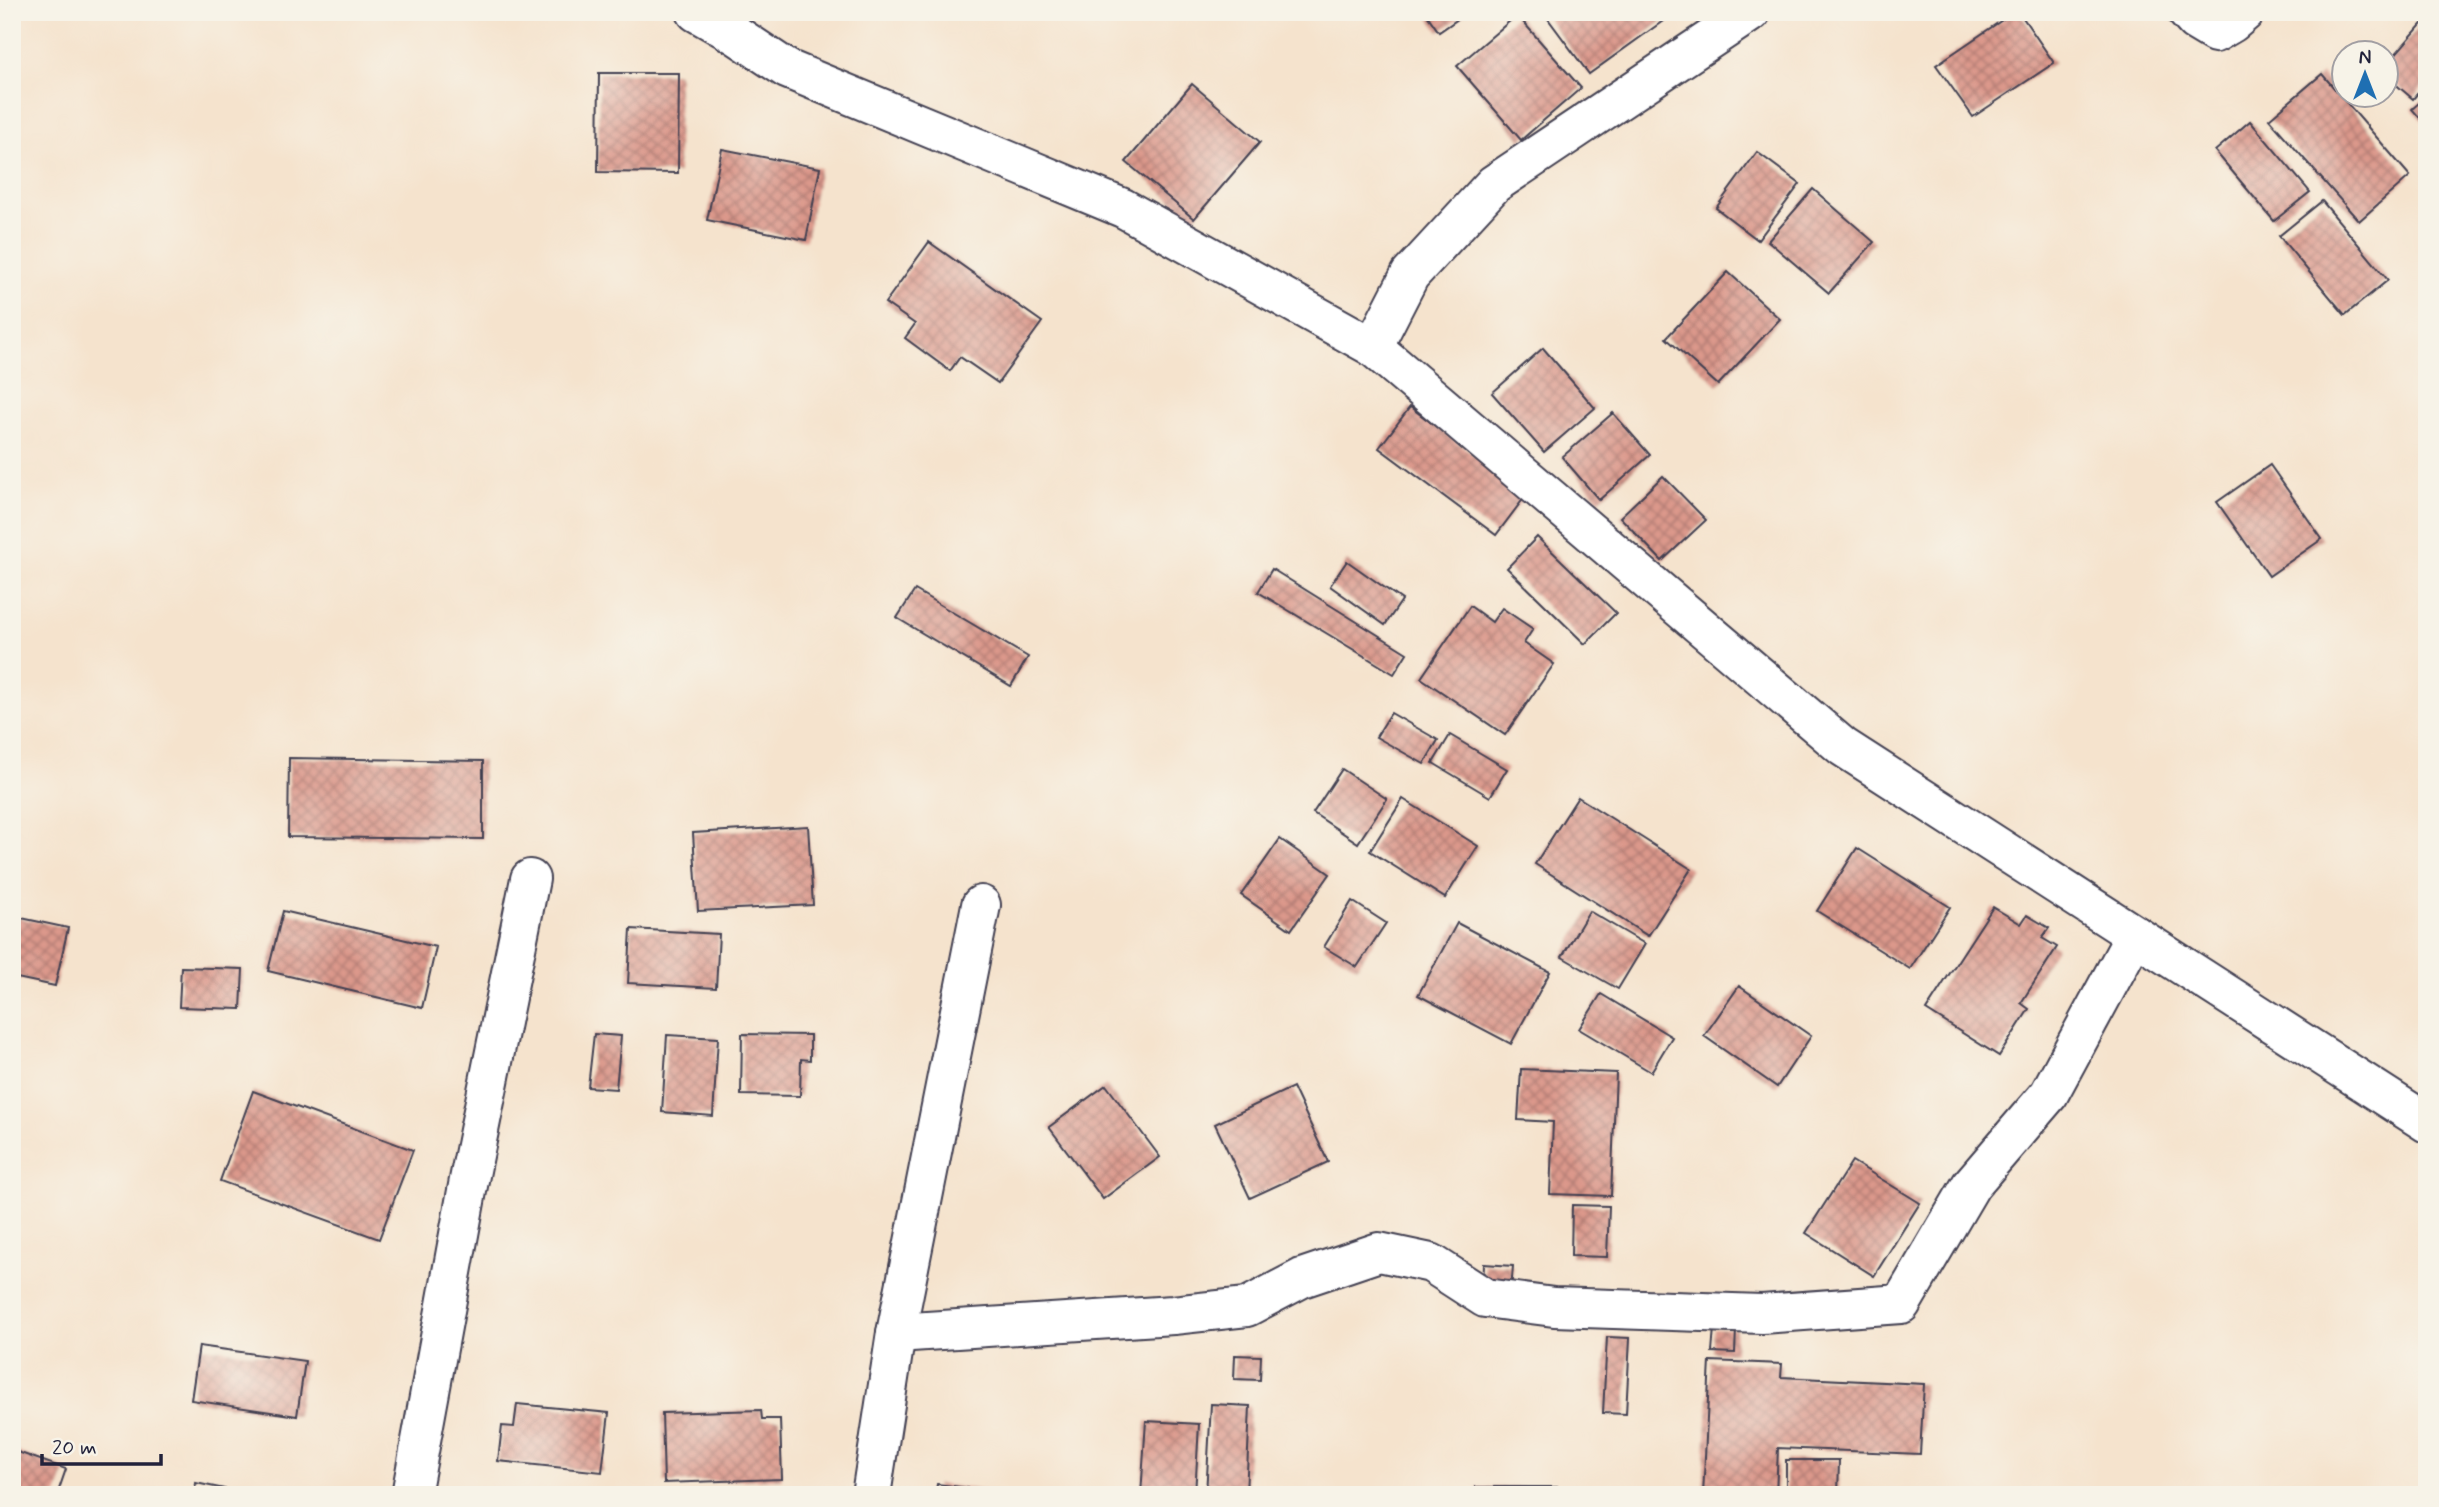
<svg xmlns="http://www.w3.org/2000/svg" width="2439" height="1507" viewBox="0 0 2439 1507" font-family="Mynerve,sans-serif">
	<defs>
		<pattern id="building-cross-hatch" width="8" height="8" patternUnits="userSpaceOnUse" patternTransform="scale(1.75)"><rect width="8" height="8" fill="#db988b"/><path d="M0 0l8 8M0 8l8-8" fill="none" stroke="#b17c73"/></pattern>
	</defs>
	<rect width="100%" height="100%" fill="#f7f3e8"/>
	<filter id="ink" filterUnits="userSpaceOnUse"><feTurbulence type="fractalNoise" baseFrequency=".0143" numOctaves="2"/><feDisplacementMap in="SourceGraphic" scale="14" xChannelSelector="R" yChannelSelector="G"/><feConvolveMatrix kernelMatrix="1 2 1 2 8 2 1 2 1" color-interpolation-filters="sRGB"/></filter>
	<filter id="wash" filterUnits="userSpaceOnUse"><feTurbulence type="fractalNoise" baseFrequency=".00686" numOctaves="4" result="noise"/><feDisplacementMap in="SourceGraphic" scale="28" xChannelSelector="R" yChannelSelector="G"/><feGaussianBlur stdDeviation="1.57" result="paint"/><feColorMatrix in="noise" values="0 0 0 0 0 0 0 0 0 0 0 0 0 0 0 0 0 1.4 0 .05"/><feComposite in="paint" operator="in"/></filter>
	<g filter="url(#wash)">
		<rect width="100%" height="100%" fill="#f5e3cd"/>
		<g id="blocks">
			<!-- building -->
			<g fill="url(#building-cross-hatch)">
				<polygon points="1425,12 1468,12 1439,32"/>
				<polygon points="1543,12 1657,12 1663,21 1589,74"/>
				<polygon points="2014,12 2019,12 2054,63 1973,117 1936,65"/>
				<polygon points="1517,15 1581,88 1521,140 1457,66"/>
				<polygon points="2427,18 2427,82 2413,99 2386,76 2386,65"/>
				<polygon points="599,73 679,73 678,173 598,172"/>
				<polygon points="2322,74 2410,176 2359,221 2269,119"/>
				<polygon points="1192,84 1260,142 1194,219 1126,162"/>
				<polygon points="2427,96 2427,126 2412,109"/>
				<polygon points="2250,121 2310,192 2274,221 2215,151"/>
				<polygon points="722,149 820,168 806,240 707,220"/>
				<polygon points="1757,152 1800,184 1758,240 1716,208"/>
				<polygon points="1813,189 1874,242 1829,293 1768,241"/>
				<polygon points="2322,201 2388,280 2345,315 2279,236"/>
				<polygon points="929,242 1042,322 998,383 960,357 950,371 905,338 915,324 885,303"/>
				<polygon points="1728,272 1780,319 1718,385 1666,338"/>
				<polygon points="1543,348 1595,408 1544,452 1492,393"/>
				<polygon points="1410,407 1527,494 1496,535 1379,448"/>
				<polygon points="1613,413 1650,455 1599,500 1562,457"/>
				<polygon points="2270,465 2322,539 2269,576 2217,502"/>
				<polygon points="1663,476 1706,520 1662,561 1620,517"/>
				<polygon points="1537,537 1616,613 1585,644 1507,568"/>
				<polygon points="1347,561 1402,600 1385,625 1330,586"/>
				<polygon points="1272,569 1407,653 1394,674 1258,592"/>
				<polygon points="915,590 1028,657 1011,686 897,618"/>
				<polygon points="1470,606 1492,622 1502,608 1533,629 1524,643 1554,664 1505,735 1421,678"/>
				<polygon points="1391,713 1438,740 1424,764 1376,737"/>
				<polygon points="1450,735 1507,769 1490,797 1433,763"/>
				<polygon points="289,758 483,761 483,839 288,837"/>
				<polygon points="1342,769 1387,799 1358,843 1313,813"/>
				<polygon points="1578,797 1691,869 1648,936 1535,864"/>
				<polygon points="1403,799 1478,846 1445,898 1370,851"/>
				<polygon points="808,826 813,905 698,911 693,833"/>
				<polygon points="1280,839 1330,874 1291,930 1241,895"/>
				<polygon points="1857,848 1950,907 1910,969 1817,911"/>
				<polygon points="1352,901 1386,923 1357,967 1324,947"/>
				<polygon points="1993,907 2021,924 2027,915 2049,928 2042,938 2057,947 2021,1003 2029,1009 1999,1056 1926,1010"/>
				<polygon points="283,911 436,947 422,1008 268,971"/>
				<polygon points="1589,911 1645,944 1618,989 1562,957"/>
				<polygon points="12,916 68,928 55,986 12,977"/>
				<polygon points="1457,923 1550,972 1511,1044 1418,995"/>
				<polygon points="631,929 719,934 716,988 628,983"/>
				<polygon points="181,967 243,969 241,1009 179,1007"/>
				<polygon points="1739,986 1811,1036 1777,1087 1704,1036"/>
				<polygon points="1601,994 1672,1037 1651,1072 1579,1029"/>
				<polygon points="594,1034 621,1036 616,1089 588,1087"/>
				<polygon points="742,1034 810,1035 810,1060 801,1059 800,1096 741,1095"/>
				<polygon points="667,1035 718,1038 713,1116 662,1112"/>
				<polygon points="1521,1069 1616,1073 1611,1196 1550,1194 1553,1122 1518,1120"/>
				<polygon points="1106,1085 1160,1157 1103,1199 1049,1127"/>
				<polygon points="1293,1087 1328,1162 1250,1198 1215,1124"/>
				<polygon points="253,1091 413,1150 379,1239 220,1181"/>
				<polygon points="1852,1161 1920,1203 1874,1276 1806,1233"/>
				<polygon points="1572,1205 1609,1206 1607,1257 1571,1256"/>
				<polygon points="1484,1264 1513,1266 1511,1291 1483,1289"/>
				<polygon points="1714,1328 1736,1329 1735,1353 1712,1352"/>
				<polygon points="1607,1337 1630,1338 1626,1414 1603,1413"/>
				<polygon points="199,1346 305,1361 297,1416 191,1400"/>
				<polygon points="1235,1355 1261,1356 1260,1380 1234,1379"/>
				<polygon points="1710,1361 1782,1364 1781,1377 1924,1384 1920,1454 1778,1448 1776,1495 1703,1495"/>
				<polygon points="517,1404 609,1413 602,1472 498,1461 502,1426 514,1427"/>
				<polygon points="1211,1404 1250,1406 1246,1495 1206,1495"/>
				<polygon points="761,1410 762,1419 780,1419 782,1479 664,1483 662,1413"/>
				<polygon points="1146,1421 1199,1424 1195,1495 1141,1495"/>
				<polygon points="12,1450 66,1469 57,1495 12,1495"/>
				<polygon points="1786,1460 1839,1460 1838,1495 1786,1495"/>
				<polygon points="196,1483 248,1494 248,1495 194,1495"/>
				<polygon points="937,1484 1005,1493 1005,1495 935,1495"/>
				<rect x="1476" y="1487" width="88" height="8"/>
			</g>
		</g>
	</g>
	<g filter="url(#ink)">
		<use href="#blocks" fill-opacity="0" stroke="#423f51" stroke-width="2"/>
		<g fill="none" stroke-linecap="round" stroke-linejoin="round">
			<defs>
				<g id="minor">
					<polyline points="696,12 736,35 787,69 1123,208 1373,347 1843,747 2427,1123"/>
					<polyline points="2187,12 2195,21 2215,33 2232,23 2245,12"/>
					<polyline points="1373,347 1410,275 1494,184 1751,12"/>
					<polyline points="896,1333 1173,1315 1247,1307 1302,1278 1379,1252 1431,1263 1485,1298 1554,1307 1762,1314 1901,1304 1971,1185 2049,1094 2135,935"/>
					<polyline points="411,1495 469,1180 530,879"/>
					<polyline points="871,1495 896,1333 981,905"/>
				</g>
			</defs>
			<!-- minor casing -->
			<use href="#minor" stroke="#423f51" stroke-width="42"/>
			<!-- minor -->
			<use href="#minor" stroke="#fff" stroke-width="38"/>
		</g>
	</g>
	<!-- margin -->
	<rect width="2439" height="1507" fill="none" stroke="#f7f3e8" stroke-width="42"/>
	<!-- north arrow -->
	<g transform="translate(2365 74)"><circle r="33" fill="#f7f3e8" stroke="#a29fa3" stroke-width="2"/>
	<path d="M0-5L12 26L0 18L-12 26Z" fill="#1f6fb2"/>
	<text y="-10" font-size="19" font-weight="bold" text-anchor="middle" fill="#22223b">N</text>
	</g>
	<!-- scale -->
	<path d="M42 1454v10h119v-10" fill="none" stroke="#22223b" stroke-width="3.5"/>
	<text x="52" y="1454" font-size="21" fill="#22223b" stroke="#f7f3e8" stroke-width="5" paint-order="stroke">20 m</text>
</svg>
